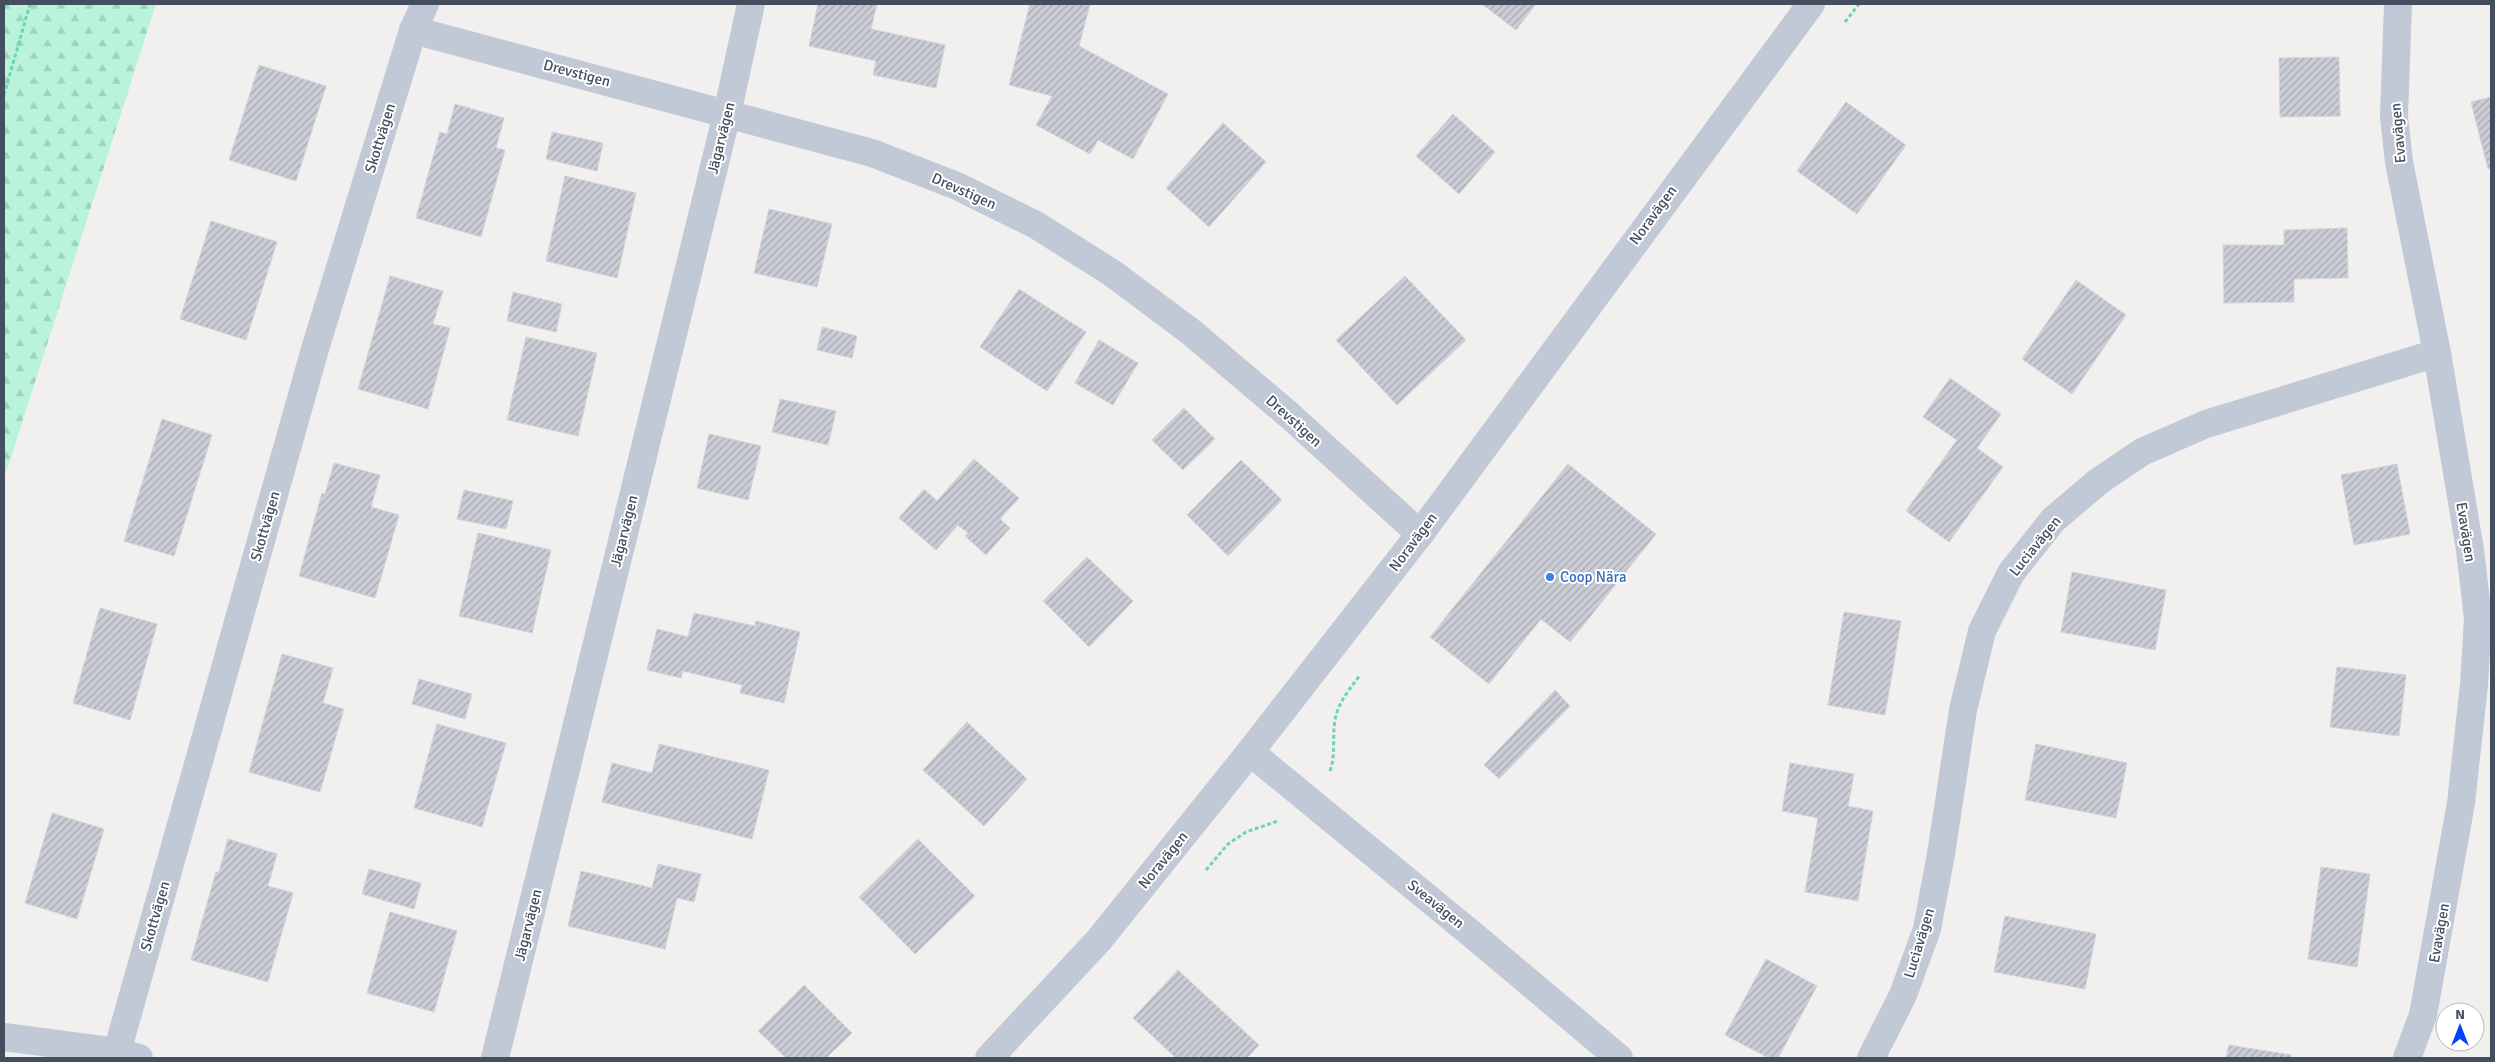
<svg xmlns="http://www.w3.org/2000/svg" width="2495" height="1062" viewBox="0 0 2495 1062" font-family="Signika,sans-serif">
	<defs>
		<pattern id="forest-firs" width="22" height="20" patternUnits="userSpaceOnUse" patternTransform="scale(1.25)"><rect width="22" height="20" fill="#b9f4da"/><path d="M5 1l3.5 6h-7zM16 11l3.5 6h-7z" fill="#a0d3be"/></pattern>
		<pattern id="building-hatch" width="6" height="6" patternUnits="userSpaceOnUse" patternTransform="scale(1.25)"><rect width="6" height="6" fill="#cacdd5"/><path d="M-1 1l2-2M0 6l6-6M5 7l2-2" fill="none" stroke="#a6a9b0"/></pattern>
	</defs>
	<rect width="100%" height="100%" fill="#f2efef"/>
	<!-- forest -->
	<polygon fill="url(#forest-firs)" points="4,4 156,4 4,479"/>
	<!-- building -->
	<g fill="url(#building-hatch)" stroke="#d2d3db">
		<polygon points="818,4 877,4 871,29 945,45 936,88 873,75 876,61 809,46"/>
		<polygon points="1030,4 1090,4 1079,46 1168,94 1133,159 1098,140 1090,154 1036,125 1052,96 1009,85"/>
		<polygon points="1482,4 1536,4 1516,30"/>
		<polygon points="2339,57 2340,116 2280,117 2279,58"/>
		<polygon points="259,65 326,86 296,181 229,160"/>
		<polygon points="2491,97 2491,168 2488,169 2471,102"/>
		<polygon points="1846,102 1906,145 1857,214 1797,171"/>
		<polygon points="455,104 504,118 496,148 505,150 481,237 416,218 440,132 447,134"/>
		<polygon points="1453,114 1495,152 1459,194 1416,156"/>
		<polygon points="1223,123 1266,162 1209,227 1166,188"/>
		<polygon points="552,132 603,143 597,171 546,159"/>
		<polygon points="565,176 636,193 617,278 546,261"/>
		<polygon points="769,209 832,224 817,287 754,273"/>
		<polygon points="211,221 277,242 246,340 180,319"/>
		<polygon points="2347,228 2348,278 2294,279 2294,302 2224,303 2223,245 2284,245 2284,230"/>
		<polygon points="390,276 443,291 433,324 450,328 428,409 358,389"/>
		<polygon points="1405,276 1466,340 1397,405 1336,340"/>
		<polygon points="2076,280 2126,315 2072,394 2022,359"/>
		<polygon points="1019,289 1086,332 1047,391 980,347"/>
		<polygon points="513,292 562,304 556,332 507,321"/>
		<polygon points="822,327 857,336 852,358 817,350"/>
		<polygon points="526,337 597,353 578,436 507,420"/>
		<polygon points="1099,340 1138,363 1113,405 1075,383"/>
		<polygon points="1950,378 2001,414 1977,448 2003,467 1949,542 1906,511 1957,440 1923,417"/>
		<polygon points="780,399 836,411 828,445 772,432"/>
		<polygon points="1184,408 1215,439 1183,470 1152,440"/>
		<polygon points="162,419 212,435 174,556 124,541"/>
		<polygon points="709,434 761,446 748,500 697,488"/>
		<polygon points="974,459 1019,498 1000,519 1010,528 986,555 965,536 968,533 958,525 936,550 899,518 924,489 937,501"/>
		<polygon points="1241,460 1282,500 1228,556 1187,515"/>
		<polygon points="334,463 380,475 371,507 399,515 375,598 299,576 322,493 325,494"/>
		<polygon points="1568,464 1656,534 1570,642 1541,619 1489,684 1430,637"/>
		<polygon points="2397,464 2410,534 2354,545 2341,475"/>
		<polygon points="464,490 513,501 506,529 457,519"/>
		<polygon points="478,533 551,550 532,633 459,616"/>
		<polygon points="1087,557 1133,601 1089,647 1043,601"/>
		<polygon points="2072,572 2166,590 2155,650 2061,632"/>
		<polygon points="100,608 157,624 130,720 73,703"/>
		<polygon points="1844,612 1901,621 1885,715 1828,705"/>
		<polygon points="694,613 755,626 756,621 800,632 784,703 740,693 742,685 683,671 681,678 647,670 657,629 688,637"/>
		<polygon points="282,654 333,668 323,703 344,709 320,792 249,772"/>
		<polygon points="2337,667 2406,675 2399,736 2330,727"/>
		<polygon points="419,679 472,694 465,719 412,704"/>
		<polygon points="1555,690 1570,706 1499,779 1484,765"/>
		<polygon points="967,722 1027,779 984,826 923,770"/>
		<polygon points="437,724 506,743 482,827 414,808"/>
		<polygon points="659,744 769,770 752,839 602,802 612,763 652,773"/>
		<polygon points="2036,744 2127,763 2116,818 2025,800"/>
		<polygon points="1790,763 1854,774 1848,806 1873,811 1858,901 1805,892 1818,818 1782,811"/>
		<polygon points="52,813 104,829 77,919 25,903"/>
		<polygon points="228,839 277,854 268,886 293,893 268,982 191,960 216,872 219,872"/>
		<polygon points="918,839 975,896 915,954 859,897"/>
		<polygon points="658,864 701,874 694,902 677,898 665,949 568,926 581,871 652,888"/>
		<polygon points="2321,867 2370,874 2357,967 2308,959"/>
		<polygon points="369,869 421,883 414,909 362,894"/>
		<polygon points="390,912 457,931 434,1012 367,993"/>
		<polygon points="2005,916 2096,934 2085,989 1994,972"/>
		<polygon points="1766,959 1817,986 1778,1058 1769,1058 1725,1035"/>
		<polygon points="1178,970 1259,1045 1247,1058 1176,1058 1133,1018"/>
		<polygon points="804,985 852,1033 826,1058 786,1058 758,1031"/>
		<polygon points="2229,1045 2291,1055 2291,1058 2226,1058"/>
	</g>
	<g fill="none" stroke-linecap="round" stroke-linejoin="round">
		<!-- path -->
		<g stroke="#6dd5b5" stroke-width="3" stroke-dasharray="4 2.5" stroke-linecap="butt">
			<polyline points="1845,22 1859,4"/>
			<polyline points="4,95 30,4"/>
			<path d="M1330 771C1336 754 1332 737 1335 720 1338 702 1350 689 1360 675"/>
			<polyline points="1206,870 1228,844 1246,832 1278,821"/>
		</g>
		<!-- minor -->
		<g stroke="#c1c8d6" stroke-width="28">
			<polyline points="2398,4 2394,116 2399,162 2437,353 2470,550 2478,618 2474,685 2461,803 2423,1015 2407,1058"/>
			<polyline points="413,30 872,153 957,186 1036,225 1112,273 1191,332 1289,415 1420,534"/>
			<polyline points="1250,752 1474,936 1619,1058"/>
			<polyline points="4,1037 117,1052 139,1058"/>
			<polyline points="117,1052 315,349 413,30 425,4"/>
			<polyline points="495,1058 727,114 751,4"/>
			<polyline points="1871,1058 1903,995 1927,929 1941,854 1963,710 1982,631 2011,573 2053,520 2099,481 2142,452 2206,424 2437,353"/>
		</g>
		<!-- tertiary -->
		<polyline stroke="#c1c8d6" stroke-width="28" points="989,1058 1099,940 1250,752 1420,534 1811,4"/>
	</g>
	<!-- markers -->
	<circle fill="#3f7fe0" stroke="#fff" stroke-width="2" cx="1550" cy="577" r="5"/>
	<g text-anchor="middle" stroke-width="4" stroke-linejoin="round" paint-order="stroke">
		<!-- street labels -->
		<g font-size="15" fill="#454e5f" stroke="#fff">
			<text transform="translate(577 73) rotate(15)" y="5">Drevstigen</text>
			<text transform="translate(2398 133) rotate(-95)" y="5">Evavägen</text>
			<text transform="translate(380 138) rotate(-73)" y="5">Skottvägen</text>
			<text transform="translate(721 138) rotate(-76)" y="5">Jägarvägen</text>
			<text transform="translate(964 191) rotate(24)" y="5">Drevstigen</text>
			<text transform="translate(1653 215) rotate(-54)" y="5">Noravägen</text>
			<text transform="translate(1294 421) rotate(42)" y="5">Drevstigen</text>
			<text transform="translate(265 526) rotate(-74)" y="5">Skottvägen</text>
			<text transform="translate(624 531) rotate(-76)" y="5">Jägarvägen</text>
			<text transform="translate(2466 532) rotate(81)" y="5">Evavägen</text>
			<text transform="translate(1413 542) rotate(-53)" y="5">Noravägen</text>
			<text transform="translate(2035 546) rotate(-51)" y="5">Luciavägen</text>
			<text transform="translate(1163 860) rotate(-51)" y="5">Noravägen</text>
			<text transform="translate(1436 904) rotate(39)" y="5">Sveavägen</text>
			<text transform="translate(155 916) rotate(-74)" y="5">Skottvägen</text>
			<text transform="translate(528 925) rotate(-76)" y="5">Jägarvägen</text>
			<text transform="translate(2439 933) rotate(-80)" y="5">Evavägen</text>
			<text transform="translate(1919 943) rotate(-73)" y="5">Luciavägen</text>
		</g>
		<!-- shop labels -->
		<g font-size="15" fill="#366cbe" stroke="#fff" text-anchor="start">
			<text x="1560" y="582">Coop Nära</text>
		</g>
	</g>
	<!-- border -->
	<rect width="2495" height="1062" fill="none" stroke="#454e5f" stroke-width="10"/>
	<!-- north arrow -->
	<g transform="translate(2460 1027)"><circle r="24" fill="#ffffff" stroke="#b5b8bf"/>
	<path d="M0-4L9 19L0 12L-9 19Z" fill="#0743f4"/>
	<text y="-8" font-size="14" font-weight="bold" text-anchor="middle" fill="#454e5f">N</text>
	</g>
</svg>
